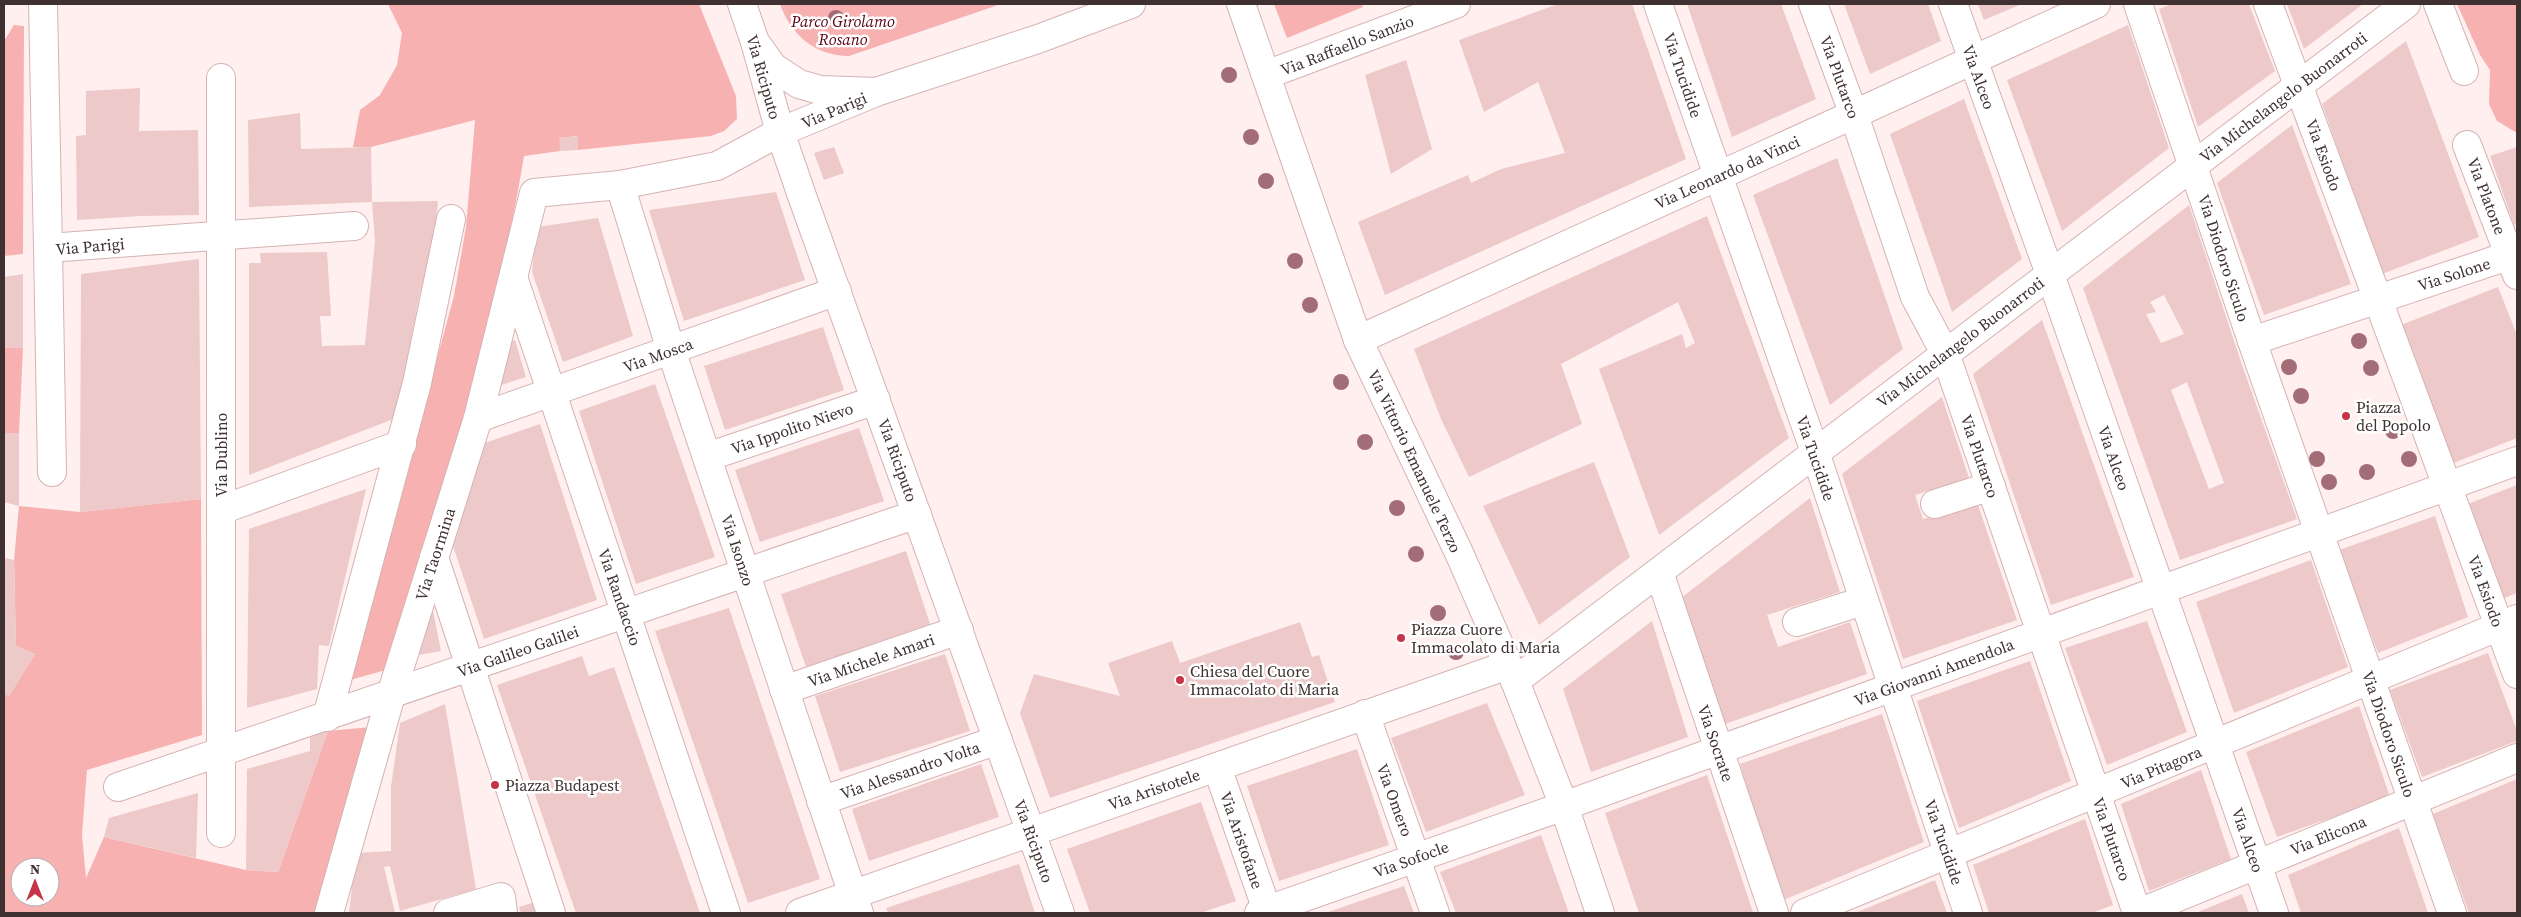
<svg xmlns="http://www.w3.org/2000/svg" width="2521" height="917" viewBox="0 0 2521 917" font-family="'Source Serif 4',serif">
	<rect width="100%" height="100%" fill="#ffefef"/>
	<!-- green -->
	<g fill="#f8b1b1" fill-rule="evenodd">
		<path d="M388 4H699L736 96 737 119 724 131 711 136 578 150V136L560 138V151L524 156C495 332 439 500 386 670L350 680 454 296 466 227 475 120 371 147H353L360 110 380 95 397 65 402 33Z"/>
		<path d="M780 4H1001L849 56C815 56 791 35 780 4Z"/>
		<polygon points="1274,4 1362,4 1363,7 1287,38"/>
		<polygon points="2457,4 2517,4 2517,133 2497,121 2489,104 2490,70 2480,55"/>
		<polygon points="14,25 24,26 23,254 4,256 4,41"/>
		<polygon points="4,348 23,348 19,433 4,433"/>
		<path d="M201 499 202 735 87 770 82 835 86 878 104 837 246 870 278 872 328 731 371 727 316 913H4V693L9 696 35 654 16 646 14 560 19 506 80 512ZM20 867H50V897H20Z"/>
	</g>
	<!-- building -->
	<g fill="#eec9c9" fill-rule="evenodd">
		<polygon points="1558,4 1632,4 1686,159 1385,295 1358,222 1468,175 1471,183 1501,169 1565,153 1538,82 1484,112 1459,40"/>
		<polygon points="1687,4 1781,4 1816,99 1732,137"/>
		<polygon points="1844,4 1928,4 1941,41 1870,74"/>
		<polygon points="1978,4 2022,4 1984,20"/>
		<polygon points="2172,4 2249,4 2275,71 2198,127 2159,9"/>
		<polygon points="2287,4 2363,4 2304,49"/>
		<polygon points="2128,25 2169,148 2062,231 2007,80"/>
		<polygon points="2406,41 2479,237 2382,274 2322,104"/>
		<polygon points="1406,60 1432,149 1391,174 1365,75"/>
		<polygon points="140,88 139,131 198,130 199,215 141,216 77,220 76,136 86,135 86,91"/>
		<polygon points="1964,99 2022,259 1952,312 1890,134"/>
		<polygon points="300,113 301,149 371,147 372,202 438,201 434,239 419,297 396,418 249,475 249,263 261,263 260,253 327,252 331,316 320,316 322,346 365,345 375,241 372,202 249,207 248,120"/>
		<polygon points="2292,125 2351,284 2264,315 2217,183"/>
		<polygon points="578,136 578,150 560,151 559,138"/>
		<polygon points="834,147 844,173 824,180 814,153"/>
		<polygon points="2517,147 2517,224 2514,225 2490,156"/>
		<polygon points="1837,158 1903,349 1830,405 1753,195"/>
		<polygon points="776,192 805,280 684,321 649,210"/>
		<path d="M2189 205 2241 362 2297 519 2180 560 2083 288ZM2164 295 2184 334 2161 343 2146 314 2156 312 2150 302ZM2187 382 2224 483 2209 489 2171 390Z"/>
		<polygon points="1707,216 1789,438 1659,535 1599,369 1682,334 1686,348 1695,343 1678,302 1561,364 1582,424 1469,477 1441,419 1414,349"/>
		<polygon points="598,218 633,336 563,362 532,272 537,227"/>
		<polygon points="199,259 201,499 80,512 81,274"/>
		<polygon points="23,274 23,348 4,348 4,277"/>
		<polygon points="2498,287 2517,335 2517,438 2451,464 2401,325"/>
		<polygon points="2042,320 2134,577 2051,605 1973,374"/>
		<polygon points="823,327 844,390 725,430 704,366"/>
		<polygon points="515,340 526,377 498,386 504,344"/>
		<polygon points="655,384 715,557 636,584 579,411"/>
		<polygon points="1942,397 1969,478 1915,495 1923,519 1977,502 2017,620 1903,659 1842,474"/>
		<polygon points="540,424 597,600 484,639 452,543 479,445"/>
		<polygon points="859,428 884,501 760,542 735,470"/>
		<polygon points="4,433 19,433 19,506 4,502"/>
		<polygon points="1594,462 1630,557 1539,625 1483,506"/>
		<polygon points="2517,485 2517,593 2502,599 2465,505"/>
		<polygon points="366,489 329,646 319,645 317,689 247,708 249,529"/>
		<polygon points="1810,498 1840,592 1767,615 1778,647 1850,622 1867,674 1725,724 1681,598"/>
		<polygon points="2435,516 2468,617 2378,653 2339,550"/>
		<polygon points="906,551 930,624 806,667 781,594"/>
		<polygon points="4,558 14,560 16,646 35,654 9,697 4,693"/>
		<polygon points="2311,560 2348,667 2234,713 2196,602"/>
		<polygon points="729,608 820,879 748,903 655,631"/>
		<polygon points="433,611 441,651 413,656 424,613"/>
		<polygon points="1652,621 1688,737 1591,772 1563,689"/>
		<polygon points="2147,621 2187,732 2107,765 2065,648"/>
		<polygon points="1300,622 1312,657 1319,655 1335,702 1050,798 1020,713 1034,674 1120,696 1108,663 1172,641 1180,663"/>
		<polygon points="2488,653 2517,731 2517,741 2422,777 2390,690"/>
		<polygon points="945,654 970,731 840,772 815,696"/>
		<polygon points="582,656 589,676 614,667 700,913 576,913 497,685"/>
		<polygon points="2030,661 2071,781 1959,828 1917,701"/>
		<polygon points="1487,703 1525,795 1426,832 1391,738"/>
		<polygon points="445,704 476,889 400,911 390,866 384,867 395,913 349,913 356,853 391,851 391,787 400,723"/>
		<polygon points="2359,706 2390,797 2277,837 2246,752"/>
		<polygon points="1882,714 1924,842 1781,901 1740,764"/>
		<polygon points="328,731 278,872 246,870 247,769 310,751 310,736"/>
		<polygon points="1357,749 1389,845 1279,881 1247,786"/>
		<polygon points="981,764 999,817 869,861 852,809"/>
		<polygon points="2201,770 2231,859 2149,891 2121,804"/>
		<polygon points="1707,775 1753,912 1639,913 1605,813"/>
		<polygon points="2517,779 2517,913 2469,913 2433,814"/>
		<polygon points="198,793 196,858 104,837 109,818"/>
		<polygon points="1201,802 1236,901 1200,913 1090,913 1067,849"/>
		<polygon points="2085,819 2113,905 2092,913 1989,913 1973,865"/>
		<polygon points="2399,828 2428,913 2301,913 2288,875"/>
		<polygon points="1541,835 1569,913 1456,913 1440,872"/>
		<polygon points="1019,864 1035,913 888,913 886,908"/>
		<polygon points="1935,880 1947,913 1855,913 1867,908"/>
		<polygon points="1404,886 1414,913 1325,913"/>
		<polygon points="2242,894 2249,913 2196,913 2203,910"/>
		<polygon points="535,902 538,913 521,913 519,907"/>
	</g>
	<g fill="none" stroke-linecap="round" stroke-linejoin="round">
		<defs>
			<g id="street">
				<polyline points="43,4 48,248"/>
				<polyline points="1658,4 1815,452 1968,913"/>
				<polyline points="1813,4 1854,115 1915,297 1945,353 2137,913"/>
				<polyline points="1953,4 2050,274 2274,913"/>
				<polyline points="2138,4 2252,341 2452,913"/>
				<polyline points="2268,4 2517,674"/>
				<polyline points="2438,4 2464,71"/>
				<polyline points="755,42 780,132 802,196 1060,913"/>
				<polyline points="1266,75 1456,4"/>
				<polyline points="221,78 221,833"/>
				<polyline points="2467,145 2517,275"/>
				<polyline points="620,185 671,350 859,913"/>
				<polyline points="514,280 726,913"/>
				<polyline points="1358,340 2096,4"/>
				<polyline points="2252,341 2517,253"/>
				<polyline points="478,418 837,291"/>
				<polyline points="707,457 876,400"/>
				<polyline points="52,472 48,248 354,226"/>
				<polyline points="1935,504 1991,486"/>
				<polyline points="221,510 402,444"/>
				<polyline points="434,557 551,913"/>
				<polyline points="1659,572 1774,913"/>
				<polyline points="1797,622 1863,601"/>
				<polyline points="1515,681 2406,4"/>
				<polyline points="784,690 959,630"/>
				<polyline points="1365,714 1435,913"/>
				<polyline points="327,717 417,383 451,219"/>
				<polyline points="1217,767 1268,913"/>
				<polyline points="118,787 917,514"/>
				<polyline points="821,801 998,740"/>
				<polyline points="329,913 391,695 478,418 534,193 620,185 717,166 780,132 876,92"/>
				<polyline points="448,913 501,897 503,913"/>
				<polyline points="800,913 1508,665"/>
				<polyline points="1259,913 1564,806 2517,461"/>
				<polyline points="1805,913 2517,619"/>
				<polyline points="2139,913 2517,758"/>
			</g>
			<g id="secondary">
				<polyline points="742,4 755,42 773,67 799,84 820,90 876,92 1038,39 1131,4"/>
				<polyline points="1241,4 1358,340 1460,555 1515,681 1564,806 1600,913"/>
			</g>
		</defs>
		<!-- street casing -->
		<use href="#street" stroke="#d6b2b2" stroke-width="30"/>
		<!-- secondary casing -->
		<use href="#secondary" stroke="#d6b2b2" stroke-width="30"/>
		<!-- street -->
		<use href="#street" stroke="#fff" stroke-width="28"/>
		<!-- secondary -->
		<use href="#secondary" stroke="#fff" stroke-width="28"/>
	</g>
	<!-- trees -->
	<g fill="#a36d77">
		<circle cx="836" cy="18" r="8"/>
		<circle cx="1229" cy="75" r="8"/>
		<circle cx="1251" cy="137" r="8"/>
		<circle cx="1266" cy="181" r="8"/>
		<circle cx="1295" cy="261" r="8"/>
		<circle cx="1310" cy="305" r="8"/>
		<circle cx="2359" cy="341" r="8"/>
		<circle cx="2289" cy="367" r="8"/>
		<circle cx="2371" cy="368" r="8"/>
		<circle cx="1341" cy="382" r="8"/>
		<circle cx="2301" cy="396" r="8"/>
		<circle cx="2393" cy="431" r="8"/>
		<circle cx="1365" cy="442" r="8"/>
		<circle cx="2317" cy="459" r="8"/>
		<circle cx="2409" cy="459" r="8"/>
		<circle cx="2367" cy="472" r="8"/>
		<circle cx="2329" cy="482" r="8"/>
		<circle cx="1397" cy="508" r="8"/>
		<circle cx="1416" cy="554" r="8"/>
		<circle cx="1438" cy="613" r="8"/>
		<circle cx="1456" cy="652" r="8"/>
	</g>
	<!-- markers -->
	<g fill="#c63547" stroke="#fff" stroke-width="2">
		<circle cx="2346" cy="416" r="5"/>
		<circle cx="1401" cy="638" r="5"/>
		<circle cx="1180" cy="680" r="5"/>
		<circle cx="495" cy="785" r="5"/>
	</g>
	<g text-anchor="middle" stroke-width="5" stroke-linejoin="round" paint-order="stroke">
		<!-- park labels -->
		<g font-size="16" font-style="italic" fill="#580314" stroke="#fff">
			<text x="843" y="27">Parco Girolamo<tspan x="843" dy="18">Rosano</tspan></text>
		</g>
		<!-- street labels -->
		<g font-size="16" fill="#3f3131" stroke="#fff">
			<text transform="translate(1347 45) rotate(-21)" y="6">Via Raffaello Sanzio</text>
			<text transform="translate(1683 75) rotate(71)" y="6">Via Tucidide</text>
			<text transform="translate(764 77) rotate(74)" y="6">Via Riciputo</text>
			<text transform="translate(1840 77) rotate(70)" y="6">Via Plutarco</text>
			<text transform="translate(1979 77) rotate(70)" y="6">Via Alceo</text>
			<text transform="translate(2283 97) rotate(-37)" y="6">Via Michelangelo Buonarroti</text>
			<text transform="translate(834 110) rotate(-23)" y="6">Via Parigi</text>
			<text transform="translate(2324 155) rotate(70)" y="6">Via Esiodo</text>
			<text transform="translate(1727 172) rotate(-24)" y="6">Via Leonardo da Vinci</text>
			<text transform="translate(2487 196) rotate(69)" y="6">Via Platone</text>
			<text transform="translate(90 246) rotate(-5)" y="6">Via Parigi</text>
			<text transform="translate(2224 258) rotate(72)" y="6">Via Diodoro Siculo</text>
			<text transform="translate(2454 274) rotate(-18)" y="6">Via Solone</text>
			<text transform="translate(1960 342) rotate(-37)" y="6">Via Michelangelo Buonarroti</text>
			<text transform="translate(658 355) rotate(-20)" y="6">Via Mosca</text>
			<text transform="translate(792 428) rotate(-19)" y="6">Via Ippolito Nievo</text>
			<text transform="translate(221 455) rotate(-90)" y="6">Via Dublino</text>
			<text transform="translate(1980 456) rotate(71)" y="6">Via Plutarco</text>
			<text transform="translate(1816 458) rotate(71)" y="6">Via Tucidide</text>
			<text transform="translate(2114 458) rotate(71)" y="6">Via Alceo</text>
			<text transform="translate(898 460) rotate(70)" y="6">Via Riciputo</text>
			<text transform="translate(1415 461) rotate(65)" y="6">Via Vittorio Emanuele Terzo</text>
			<text transform="translate(738 550) rotate(72)" y="6">Via Isonzo</text>
			<text transform="translate(435 554) rotate(-72)" y="6">Via Taormina</text>
			<text transform="translate(2486 591) rotate(70)" y="6">Via Esiodo</text>
			<text transform="translate(620 597) rotate(71)" y="6">Via Randaccio</text>
			<text transform="translate(518 651) rotate(-19)" y="6">Via Galileo Galilei</text>
			<text transform="translate(871 660) rotate(-19)" y="6">Via Michele Amari</text>
			<text transform="translate(1934 672) rotate(-20)" y="6">Via Giovanni Amendola</text>
			<text transform="translate(2389 734) rotate(71)" y="6">Via Diodoro Siculo</text>
			<text transform="translate(1716 743) rotate(71)" y="6">Via Socrate</text>
			<text transform="translate(2161 767) rotate(-23)" y="6">Via Pitagora</text>
			<text transform="translate(910 770) rotate(-19)" y="6">Via Alessandro Volta</text>
			<text transform="translate(1154 789) rotate(-19)" y="6">Via Aristotele</text>
			<text transform="translate(1395 800) rotate(70)" y="6">Via Omero</text>
			<text transform="translate(2328 835) rotate(-22)" y="6">Via Elicona</text>
			<text transform="translate(2112 839) rotate(71)" y="6">Via Plutarco</text>
			<text transform="translate(1242 840) rotate(71)" y="6">Via Aristofane</text>
			<text transform="translate(2248 840) rotate(71)" y="6">Via Alceo</text>
			<text transform="translate(1034 841) rotate(70)" y="6">Via Riciputo</text>
			<text transform="translate(1944 842) rotate(71)" y="6">Via Tucidide</text>
			<text transform="translate(1411 859) rotate(-20)" y="6">Via Sofocle</text>
		</g>
		<!-- poi labels -->
		<g font-size="16" fill="#3f3131" stroke="#fff" text-anchor="start">
			<text x="2356" y="413">Piazza<tspan x="2356" dy="18">del Popolo</tspan></text>
			<text x="1411" y="635">Piazza Cuore<tspan x="1411" dy="18">Immacolato di Maria</tspan></text>
			<text x="1190" y="677">Chiesa del Cuore<tspan x="1190" dy="18">Immacolato di Maria</tspan></text>
			<text x="505" y="791">Piazza Budapest</text>
		</g>
	</g>
	<!-- border -->
	<rect width="2521" height="917" fill="none" stroke="#3f3131" stroke-width="10"/>
	<!-- north arrow -->
	<g transform="translate(35 882)"><circle r="24" fill="#ffffff" stroke="#b2adad"/>
	<path d="M0-4L9 19L0 12L-9 19Z" fill="#c63547"/>
	<text y="-8" font-size="14" font-weight="bold" text-anchor="middle" fill="#3f3131">N</text>
	</g>
</svg>
